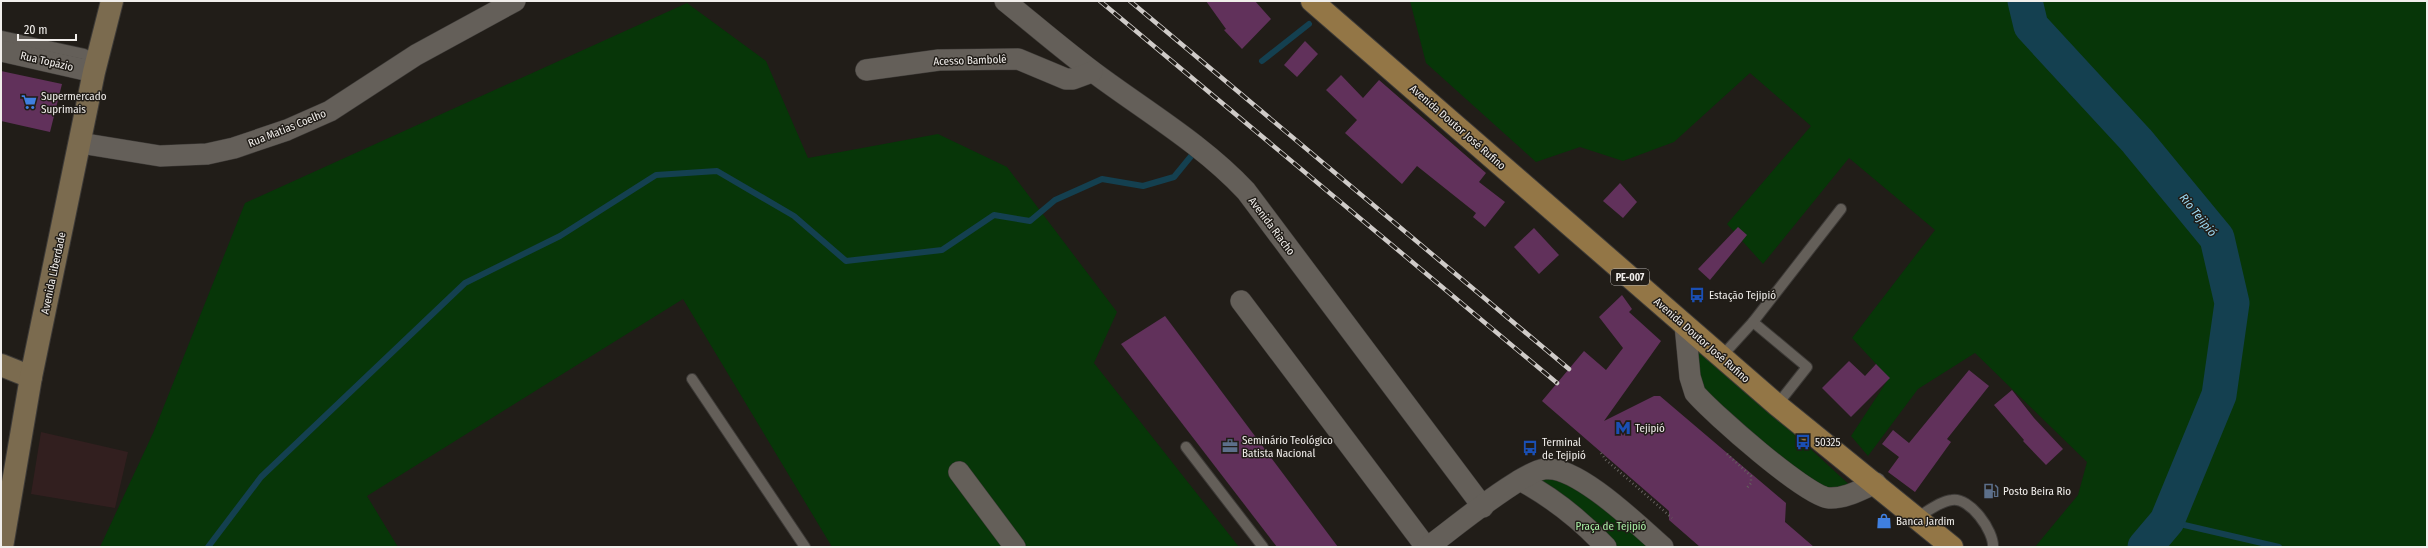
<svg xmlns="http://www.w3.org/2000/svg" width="2428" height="548" viewBox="0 0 2428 548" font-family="'Fira Sans Condensed',sans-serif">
	<rect width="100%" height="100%" fill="#211d18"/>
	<!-- education -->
	<polygon fill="#321f1f" points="41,432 128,452 115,508 31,494"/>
	<!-- green -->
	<g fill="#073608">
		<polygon points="1410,1 2427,1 2427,547 2035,547 2078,495 2087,462 1975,353 1918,389 1868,456 1851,436 1889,378 1852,338 1935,230 1849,158 1763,264 1727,224 1811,126 1750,73 1674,142 1623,161 1580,147 1536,162 1426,63"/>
		<polygon points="687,3 766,61 808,158 938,134 1007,167 1117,312 1094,363 1239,547 832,547 683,299 367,496 398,547 100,547 154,431 245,203"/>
		<polygon points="1692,341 1777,405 1803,442 1855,490 1834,497 1695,392"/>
		<polygon points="1544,467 1669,547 1603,547 1523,477"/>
	</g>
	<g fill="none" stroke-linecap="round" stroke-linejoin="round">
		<!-- stream -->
		<g stroke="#144050" stroke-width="6">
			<polyline points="1262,61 1309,24"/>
			<polyline points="2167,521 2279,547"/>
			<polyline points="208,547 261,477 465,283 560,236 656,175 717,171 794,216 846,261 942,250 994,215 1030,221 1055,200 1102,179 1143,186 1174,177 1192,155"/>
		</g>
		<!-- river -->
		<polyline stroke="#144050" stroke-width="35" points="2025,1 2031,26 2137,141 2217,238 2232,303 2219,395 2167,521 2145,547"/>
	</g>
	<!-- building -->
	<g fill="#61315b">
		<polygon points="1206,1 1255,1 1271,19 1242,49 1224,30 1226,29"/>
		<polygon points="1305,41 1318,54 1297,77 1284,65"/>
		<polygon points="1,71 62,84 50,132 1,121"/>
		<polygon points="1341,75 1363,98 1379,80 1486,173 1479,182 1505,202 1485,227 1473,217 1476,213 1417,166 1402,184 1345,133 1357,120 1326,90"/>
		<polygon points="1620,183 1637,202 1623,218 1603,201"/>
		<polygon points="1738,227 1747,235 1710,280 1698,269"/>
		<polygon points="1534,228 1559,255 1539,274 1514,247"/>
		<polygon points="1622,295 1632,309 1629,312 1661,341 1604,421 1654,396 1660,396 1786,503 1785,522 1814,547 1700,547 1669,520 1669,511 1542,401 1584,351 1606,370 1623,348 1599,317"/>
		<polygon points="1165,316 1338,547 1277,547 1121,344"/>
		<polygon points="1849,361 1865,376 1876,364 1890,378 1851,417 1822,388"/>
		<polygon points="1969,370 1989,386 1947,439 1951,442 1915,492 1888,472 1899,457 1882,444 1893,430 1909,443"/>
		<polygon points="2012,390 2034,418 2063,449 2046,465 2023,441 2024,440 1994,405"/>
	</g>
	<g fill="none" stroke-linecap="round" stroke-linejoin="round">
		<defs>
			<g id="service">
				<polyline points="1,36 84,54 96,60"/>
				<polyline points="1753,322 1807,367 1777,405"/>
				<polyline points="1722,356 1753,322 1841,209"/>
				<polyline points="692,379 805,547"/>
				<polyline points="1186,447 1263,547"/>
				<path d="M1916 518C1927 512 1940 501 1952 500 1970 497 1994 531 1993 547"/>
			</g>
			<g id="minor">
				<path d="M1005 1C1036 26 1067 53 1100 77 1149 113 1204 146 1246 191L1483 507"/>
				<polyline points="1,51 94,72"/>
				<polyline points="866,70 939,60 1018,59 1066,79 1073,79 1092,72"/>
				<polyline points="80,143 160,156 207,154 234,148 287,130 330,111 416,55 515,1"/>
				<polyline points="1241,301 1426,547"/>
				<path d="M1685 325 1690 377 1695 393C1712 413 1807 497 1829 498 1845 499 1862 489 1876 483"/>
				<polyline points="959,472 1015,547"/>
				<path d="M1520 480C1553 498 1580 519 1606 547"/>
				<path d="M1428 547C1451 530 1520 473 1544 469 1576 464 1639 526 1663 547"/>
			</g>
			<g id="secondary">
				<polyline points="1,365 31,377"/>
				<polyline points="2,547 31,377 94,72 112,1"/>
			</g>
			<polyline id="primary" points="1312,1 1777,405 1952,547"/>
		</defs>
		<!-- service casing -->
		<use href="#service" stroke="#3d3a37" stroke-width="12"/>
		<!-- minor casing -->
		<use href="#minor" stroke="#3d3a37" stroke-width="22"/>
		<!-- secondary casing -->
		<use href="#secondary" stroke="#3d3a37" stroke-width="24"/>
		<!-- primary casing -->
		<use href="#primary" stroke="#3d3a37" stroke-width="24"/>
		<!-- path -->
		<g stroke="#65615d" stroke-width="2.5" stroke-dasharray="1 3" stroke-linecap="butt">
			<polyline points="1601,453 1606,460 1672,518"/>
			<polyline points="1727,454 1751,476 1751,483 1746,489"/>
		</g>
		<!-- service -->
		<use href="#service" stroke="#645f59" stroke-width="10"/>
		<!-- minor -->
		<use href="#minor" stroke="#645f59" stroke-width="21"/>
		<!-- secondary -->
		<use href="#secondary" stroke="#7b6b4f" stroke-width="22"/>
		<!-- primary -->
		<use href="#primary" stroke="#937646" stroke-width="22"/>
		<defs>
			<g id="rail">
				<polyline points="1100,1 1557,383"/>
				<polyline points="1130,1 1569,369"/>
			</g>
		</defs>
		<!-- rail casing -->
		<use href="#rail" stroke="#cfcbc8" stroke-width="4.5"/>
		<!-- rail -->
		<use href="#rail" stroke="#211d18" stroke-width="3" stroke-dasharray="9" stroke-linecap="butt"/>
	</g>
	<!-- icons -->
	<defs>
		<symbol id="supermarket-bare" viewBox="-9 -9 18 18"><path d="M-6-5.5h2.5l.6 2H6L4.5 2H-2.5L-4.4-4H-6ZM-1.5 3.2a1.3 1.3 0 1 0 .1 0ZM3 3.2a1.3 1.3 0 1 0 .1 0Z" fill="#3f7fe0" stroke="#211d18" stroke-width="2.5" paint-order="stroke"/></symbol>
		<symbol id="bus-bare" viewBox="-9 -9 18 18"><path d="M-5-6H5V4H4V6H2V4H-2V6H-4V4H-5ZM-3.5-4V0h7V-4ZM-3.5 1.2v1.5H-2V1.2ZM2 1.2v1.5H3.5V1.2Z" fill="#1a4fb4" stroke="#211d18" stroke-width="2.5" paint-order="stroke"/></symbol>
		<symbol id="metro-bare" viewBox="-9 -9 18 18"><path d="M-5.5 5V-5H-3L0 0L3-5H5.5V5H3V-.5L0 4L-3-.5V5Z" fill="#1a4fb4" stroke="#211d18" stroke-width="2.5" paint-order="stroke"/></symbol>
		<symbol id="office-bare" viewBox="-9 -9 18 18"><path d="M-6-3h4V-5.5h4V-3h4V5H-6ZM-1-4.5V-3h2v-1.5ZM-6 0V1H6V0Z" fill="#5c6f8a" stroke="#211d18" stroke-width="2.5" paint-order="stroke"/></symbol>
		<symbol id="fuel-bare" viewBox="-9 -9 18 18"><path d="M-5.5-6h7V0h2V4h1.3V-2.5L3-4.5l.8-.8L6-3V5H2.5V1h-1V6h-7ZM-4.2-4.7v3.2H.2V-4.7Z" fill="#5c6f8a" stroke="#211d18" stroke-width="2.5" paint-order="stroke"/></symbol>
		<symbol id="shop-bare" viewBox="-9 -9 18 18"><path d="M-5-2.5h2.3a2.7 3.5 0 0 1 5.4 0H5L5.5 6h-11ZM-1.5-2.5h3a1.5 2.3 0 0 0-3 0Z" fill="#3f7fe0" stroke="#211d18" stroke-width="2.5" paint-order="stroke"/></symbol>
	</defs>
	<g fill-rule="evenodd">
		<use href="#supermarket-bare" x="18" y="91" width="22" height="22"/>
		<use href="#bus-bare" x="1686" y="284" width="22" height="22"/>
		<use href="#metro-bare" x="1612" y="417" width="22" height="22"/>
		<use href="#bus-bare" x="1792" y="431" width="22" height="22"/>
		<use href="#office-bare" x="1219" y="435" width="22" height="22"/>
		<use href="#bus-bare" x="1519" y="437" width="22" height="22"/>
		<use href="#fuel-bare" x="1980" y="480" width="22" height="22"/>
		<use href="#shop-bare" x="1873" y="510" width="22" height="22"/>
	</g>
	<g text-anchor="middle" stroke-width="3" stroke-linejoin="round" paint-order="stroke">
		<!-- shield labels -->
		<rect fill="#211d18" stroke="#b3afac" stroke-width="1" x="1611" y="269" width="38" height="16" rx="3"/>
		<g font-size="10" font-weight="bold" fill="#f1eeeb">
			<text x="1630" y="281">PE-007</text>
		</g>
		<!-- street labels -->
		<g font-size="11" fill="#f1eeeb" stroke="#211d18">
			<text transform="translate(970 60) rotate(-2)" y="4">Acesso Bambolê</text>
			<text transform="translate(47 61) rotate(13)" y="4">Rua Topázio</text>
			<text transform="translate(1458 127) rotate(41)" y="4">Avenida Doutor José Rufino</text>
			<text transform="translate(287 128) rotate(-22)" y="4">Rua Matias Coelho</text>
			<text transform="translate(1272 226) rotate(53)" y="4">Avenida Riacho</text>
			<text transform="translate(53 273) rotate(-78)" y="4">Avenida Liberdade</text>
			<text transform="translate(1702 340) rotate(41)" y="4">Avenida Doutor José Rufino</text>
		</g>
		<!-- poi labels -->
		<g font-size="11" fill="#f1eeeb" stroke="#211d18" text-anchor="start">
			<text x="41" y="100">Supermercado<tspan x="41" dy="13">Suprimais</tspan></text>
			<text x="1709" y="299">Estação Tejipió</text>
			<text x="1635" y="432">Tejipió</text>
			<text x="1242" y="444">Seminário Teológico<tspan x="1242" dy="13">Batista Nacional</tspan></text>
			<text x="1542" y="446">Terminal<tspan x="1542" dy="13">de Tejipió</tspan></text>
			<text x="1815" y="446">50325</text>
			<text x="2003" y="495">Posto Beira Rio</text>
			<text x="1896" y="525">Banca Jardim</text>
		</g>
		<!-- park labels -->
		<g font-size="11" fill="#aaf0a6" stroke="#211d18">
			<text x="1611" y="530">Praça de Tejipió</text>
		</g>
		<!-- water labels -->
		<g font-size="12" font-style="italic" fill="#9bd9f3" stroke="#211d18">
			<text transform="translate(2198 215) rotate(51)" y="4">Rio Tejipió</text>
		</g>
	</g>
	<!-- border -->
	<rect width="2428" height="548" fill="none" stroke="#f1eeeb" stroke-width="4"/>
	<!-- scale -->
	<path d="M18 34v6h58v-6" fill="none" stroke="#f1eeeb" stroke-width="2"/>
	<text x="24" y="34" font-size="12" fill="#f1eeeb" stroke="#211d18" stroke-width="3" paint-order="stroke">20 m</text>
</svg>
